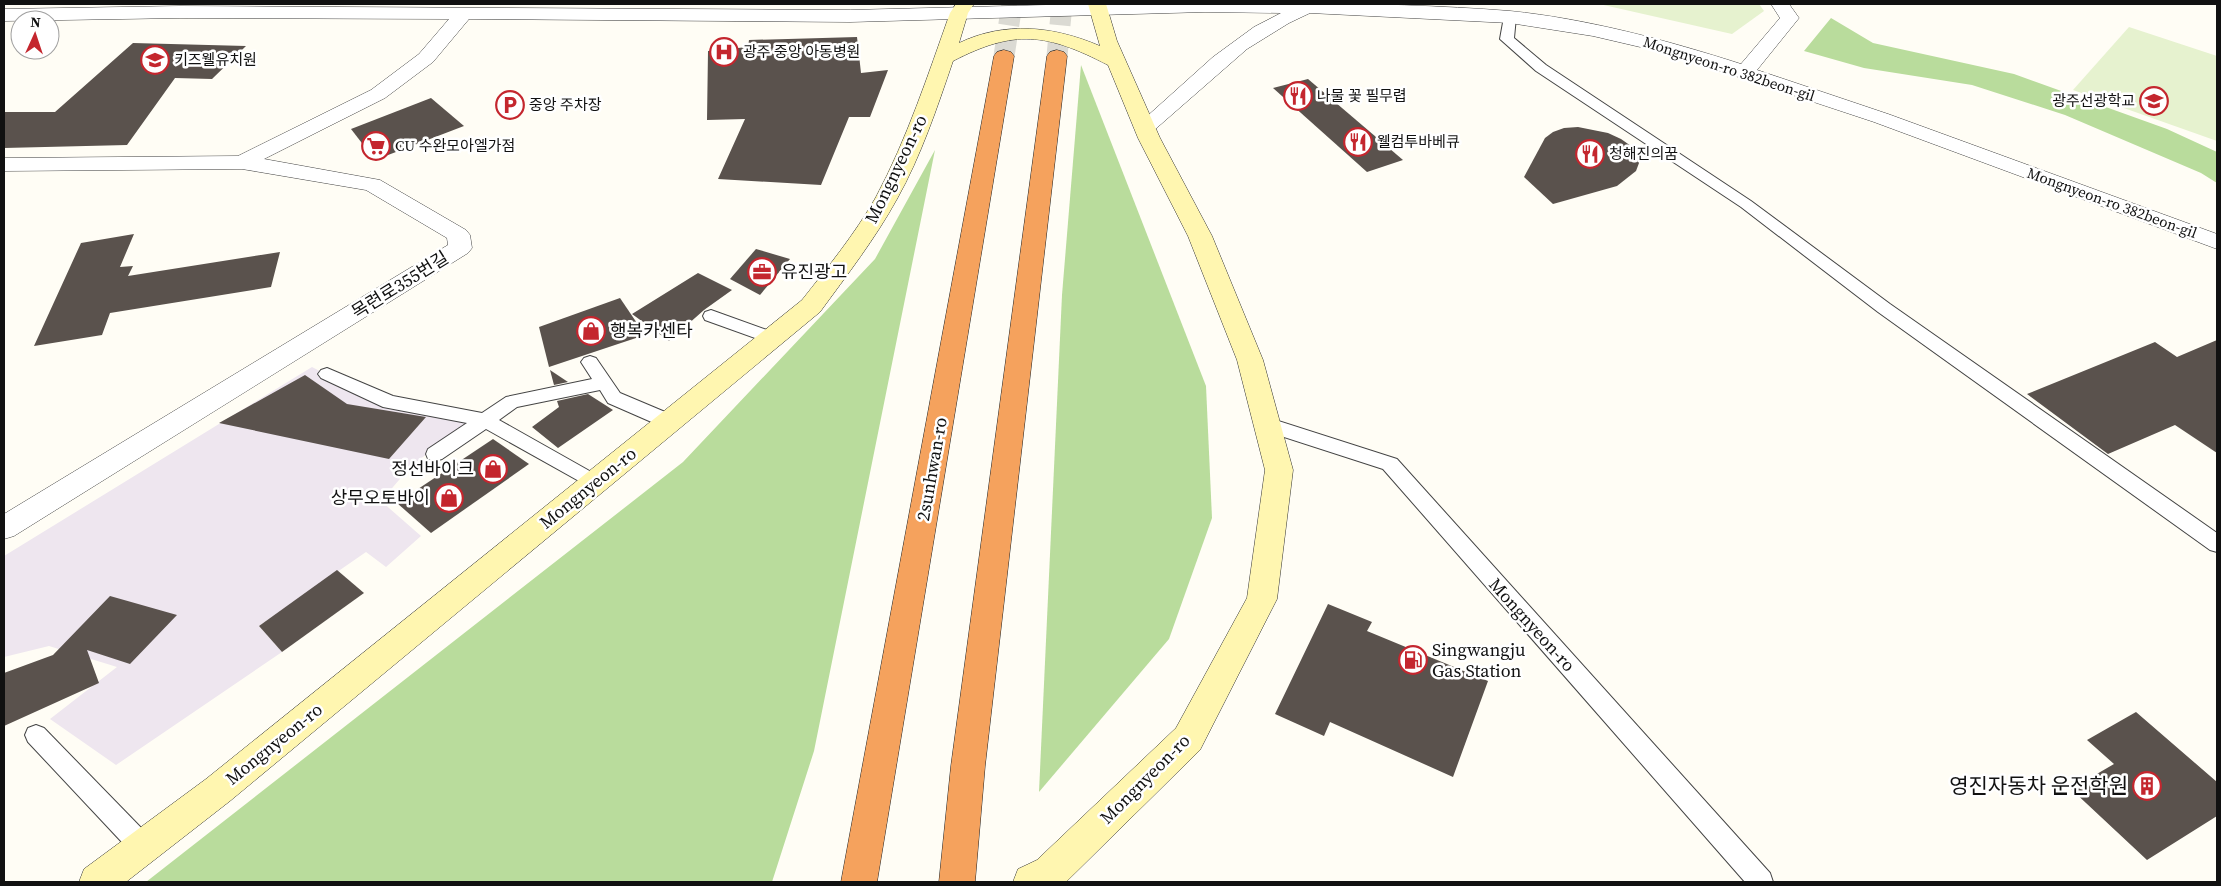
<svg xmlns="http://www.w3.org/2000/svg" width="2221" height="886" viewBox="0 0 2221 886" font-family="'Source Serif 4','Noto Sans KR',serif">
	<rect width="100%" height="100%" fill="#fffdf5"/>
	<!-- industrial -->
	<polygon fill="#eee6ef" points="312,367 383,404 468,423 411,466 381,501 421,536 386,567 366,552 259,626 282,652 116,765 50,719 117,667 49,646 4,657 4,556"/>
	<!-- forest -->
	<g fill="#b9dc9c">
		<polygon points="1831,18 1873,43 2014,74 2167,129 2217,152 2217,183 2201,173 2065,115 1972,85 1864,68 1804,51"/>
		<polygon points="1081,65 1206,386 1212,518 1169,639 1039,792 1062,295"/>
		<polygon points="935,150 814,751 772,882 146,882 683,462 875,259"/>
	</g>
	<!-- pitch -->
	<g fill="#e6f2cf">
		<polygon points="1599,4 1759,4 1764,11 1732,34"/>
		<polygon points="2129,27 2217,56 2217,141 2073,90"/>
	</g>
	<!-- building -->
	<g fill="#5a524d">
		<polygon points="857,37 861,73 888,70 870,117 849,117 821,185 718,179 745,119 707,120 708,51 748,47 749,40"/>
		<polygon points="133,43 246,46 212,79 175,78 127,145 4,148 4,112 55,112"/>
		<polygon points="1308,79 1403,160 1367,172 1273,88"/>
		<polygon points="431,98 464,126 375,160 351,129"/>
		<polygon points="1578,127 1608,133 1621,139 1631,146 1638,155 1639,163 1636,171 1617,186 1553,204 1524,177 1545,138 1553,132 1564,128"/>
		<polygon points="134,234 120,267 133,266 128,276 280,252 271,287 110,313 102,335 34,346 81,243"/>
		<polygon points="756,249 790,259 760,295 730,279"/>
		<polygon points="698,273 732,290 704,310 669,341 632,314"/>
		<polygon points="620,298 645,335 549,367 539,327"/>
		<polygon points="2217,340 2217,453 2175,425 2108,454 2027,394 2155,342 2177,357"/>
		<polygon points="550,370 568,382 554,385"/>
		<polygon points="305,375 347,404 426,417 389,459 219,423"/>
		<polygon points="588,394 613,410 558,448 532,427 559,407 557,401"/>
		<polygon points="493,439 529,464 431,533 397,503"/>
		<polygon points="337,570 364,593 282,652 259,626"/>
		<polygon points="110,596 177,615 130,664 87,650 99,683 4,726 4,673 53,655"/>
		<polygon points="1328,604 1372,622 1367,631 1488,681 1453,777 1330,722 1324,736 1275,714"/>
		<polygon points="2136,712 2217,782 2217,816 2147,860 2071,789 2114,764 2087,740"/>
	</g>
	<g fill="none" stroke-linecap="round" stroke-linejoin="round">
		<!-- highway-tunnel -->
		<g stroke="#dbdad3" stroke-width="21" stroke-dasharray="21 10" stroke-linecap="butt">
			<polyline points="1004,56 1012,4"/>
			<polyline points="1057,56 1062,4"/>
		</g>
		<defs>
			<g id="lane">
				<polygon points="1510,13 1516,17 1514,38 1546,65 1751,201 1890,304 2217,533 2217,552 2210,550 1878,312 1741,207 1536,71 1500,39 1504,17"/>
				<polygon points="711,310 778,334 781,338 778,342 772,344 705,320 703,316 705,312"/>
				<polygon points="590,356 596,358 620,393 677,417 679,422 677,427 670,429 663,427 608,403 600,390 517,407 499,420 602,478 605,483 602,488 595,490 486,429 442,459 435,461 428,459 426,454 428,449 467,423 383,407 321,378 318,374 321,370 327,368 393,396 482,413 506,397 592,379 581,362 584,358"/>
				<polygon points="1266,417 1397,459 1770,873 1773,882 1745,882 1383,469 1259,429 1257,424 1259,419"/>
				<polygon points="36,725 44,728 152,839 155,847 152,855 143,859 134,855 28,742 25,735 28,728"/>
			</g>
			<path id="street" d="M1087 4C1228 4 1370 0 1510 11 1588 19 1666 40 1741 64L1780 18 1771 4H1789L1799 18 1757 70 1888 114 2217 234V249L1874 122 1666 53 1593 36 1510 23 1310 13 1289 23 1247 49 1152 132 1145 134 1138 132 1134 128 1213 57 1254 27 1281 13 1205 12 850 22 469 19 433 62 385 98 264 159 380 180 466 230 470 235 472 248 468 253 14 536 4 539V514L448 245 447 238 366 190 242 169 4 171V158L238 156 371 90 419 54 449 19 180 18 4 21V9L180 6 850 10Z"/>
			<path id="secondary" d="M956 4H974L968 13 959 43C1005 21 1053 26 1100 46L1088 4H1106L1117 41 1160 138 1212 236 1263 360 1293 470 1277 599 1200 750 1066 882H1013L1018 869 1037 860 1176 728 1247 598 1265 470 1237 360 1188 236 1138 138 1108 65C1046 33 1015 29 953 61 937 108 921 156 897 199 875 239 847 275 820 312L230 801 126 882H79L84 869 206 779 802 300C828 267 855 234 876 197 907 139 928 75 950 13Z"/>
			<g id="highway">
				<polygon points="1004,50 1011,52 1014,56 877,882 841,882 994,56 997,52"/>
				<polygon points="1057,50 1064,52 1067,56 985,766 975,882 939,882 951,766 1047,56 1050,52"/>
			</g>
		</defs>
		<!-- lane casing -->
		<use href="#lane" stroke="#444" stroke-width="2"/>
		<!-- street casing -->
		<use href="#street" stroke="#444" stroke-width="1"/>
		<!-- secondary casing -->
		<use href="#secondary" stroke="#333" stroke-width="1"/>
		<!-- highway casing -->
		<use href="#highway" stroke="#222" stroke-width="1"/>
		<!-- lane -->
		<use href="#lane" fill="#fff" fill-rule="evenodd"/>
		<!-- street -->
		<use href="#street" fill="#fff" fill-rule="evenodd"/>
		<!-- secondary -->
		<use href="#secondary" fill="#fff6b0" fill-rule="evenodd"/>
		<!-- highway -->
		<use href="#highway" fill="#f5a25d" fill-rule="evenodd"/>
	</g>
	<!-- icons -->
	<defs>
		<symbol id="hospital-ring" viewBox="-11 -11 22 22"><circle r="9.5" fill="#fff" stroke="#c4262e" stroke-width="1.5"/><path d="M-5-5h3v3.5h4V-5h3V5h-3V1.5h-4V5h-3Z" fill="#c4262e"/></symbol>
		<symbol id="school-ring" viewBox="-11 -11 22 22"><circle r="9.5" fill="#fff" stroke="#c4262e" stroke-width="1.5"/><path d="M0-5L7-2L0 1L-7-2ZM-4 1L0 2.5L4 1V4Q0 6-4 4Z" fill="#c4262e"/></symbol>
		<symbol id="restaurant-ring" viewBox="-11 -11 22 22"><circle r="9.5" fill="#fff" stroke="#c4262e" stroke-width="1.5"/><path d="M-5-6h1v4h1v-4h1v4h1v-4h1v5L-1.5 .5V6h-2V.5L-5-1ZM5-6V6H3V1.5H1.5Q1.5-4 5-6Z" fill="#c4262e"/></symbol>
		<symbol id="parking-ring" viewBox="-11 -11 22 22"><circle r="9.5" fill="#fff" stroke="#c4262e" stroke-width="1.5"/><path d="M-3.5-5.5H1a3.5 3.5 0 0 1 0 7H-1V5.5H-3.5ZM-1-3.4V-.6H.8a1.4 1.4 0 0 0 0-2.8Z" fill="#c4262e"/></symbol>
		<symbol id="supermarket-ring" viewBox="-11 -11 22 22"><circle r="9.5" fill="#fff" stroke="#c4262e" stroke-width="1.5"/><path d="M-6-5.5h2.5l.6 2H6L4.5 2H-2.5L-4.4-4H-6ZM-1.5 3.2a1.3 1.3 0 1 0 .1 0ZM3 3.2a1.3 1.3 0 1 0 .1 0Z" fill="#c4262e"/></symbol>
		<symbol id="office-ring" viewBox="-11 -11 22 22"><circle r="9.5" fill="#fff" stroke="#c4262e" stroke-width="1.5"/><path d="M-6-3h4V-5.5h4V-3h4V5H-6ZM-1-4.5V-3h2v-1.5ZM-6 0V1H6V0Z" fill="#c4262e"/></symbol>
		<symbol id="shop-ring" viewBox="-11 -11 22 22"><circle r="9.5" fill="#fff" stroke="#c4262e" stroke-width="1.5"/><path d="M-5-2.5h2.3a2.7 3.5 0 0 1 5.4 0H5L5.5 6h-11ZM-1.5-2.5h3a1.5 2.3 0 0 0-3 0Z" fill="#c4262e"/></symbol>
		<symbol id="fuel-ring" viewBox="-11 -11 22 22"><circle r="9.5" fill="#fff" stroke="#c4262e" stroke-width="1.5"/><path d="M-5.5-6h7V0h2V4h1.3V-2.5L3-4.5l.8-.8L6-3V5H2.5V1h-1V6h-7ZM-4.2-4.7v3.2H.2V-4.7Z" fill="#c4262e"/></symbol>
		<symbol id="building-ring" viewBox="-11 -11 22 22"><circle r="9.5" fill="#fff" stroke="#c4262e" stroke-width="1.5"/><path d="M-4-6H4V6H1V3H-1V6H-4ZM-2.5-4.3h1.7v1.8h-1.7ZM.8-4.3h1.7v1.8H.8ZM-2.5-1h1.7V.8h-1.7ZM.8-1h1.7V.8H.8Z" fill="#c4262e"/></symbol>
	</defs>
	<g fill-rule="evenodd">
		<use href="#hospital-ring" x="708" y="36" width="32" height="32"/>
		<use href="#school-ring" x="139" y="44" width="32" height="32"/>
		<use href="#restaurant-ring" x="1282" y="80" width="32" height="32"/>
		<use href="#school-ring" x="2138" y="85" width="32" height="32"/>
		<use href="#parking-ring" x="494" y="89" width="32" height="32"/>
		<use href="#restaurant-ring" x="1342" y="126" width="32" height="32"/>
		<use href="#supermarket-ring" x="360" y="130" width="32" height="32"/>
		<use href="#restaurant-ring" x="1574" y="138" width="32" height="32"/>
		<use href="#office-ring" x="746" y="256" width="32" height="32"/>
		<use href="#shop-ring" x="575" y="315" width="32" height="32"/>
		<use href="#shop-ring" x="477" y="453" width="32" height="32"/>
		<use href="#shop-ring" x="433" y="482" width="32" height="32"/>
		<use href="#fuel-ring" x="1397" y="644" width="32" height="32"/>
		<use href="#building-ring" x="2131" y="770" width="32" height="32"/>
	</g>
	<g text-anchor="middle" stroke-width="5" stroke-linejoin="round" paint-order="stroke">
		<!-- far-poi labels -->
		<g font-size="15" fill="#111" stroke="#fff" text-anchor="start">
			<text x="743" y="57">광주 중앙 아동병원</text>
			<text x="174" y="65">키즈웰유치원</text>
			<text x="1317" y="101">나물 꽃 필무렵</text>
			<text x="2135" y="106" text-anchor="end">광주선광학교</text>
			<text x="529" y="110">중앙 주차장</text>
			<text x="1377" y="147">웰컴투바베큐</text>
			<text x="395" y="151">CU 수완모아엘가점</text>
			<text x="1609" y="159">청해진의꿈</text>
		</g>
		<!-- far-street labels -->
		<g font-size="15" fill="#111" stroke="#fff">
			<text transform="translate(1729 69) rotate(18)" y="5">Mongnyeon-ro 382beon-gil</text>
			<text transform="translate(2112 203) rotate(20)" y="5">Mongnyeon-ro 382beon-gil</text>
		</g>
		<!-- street labels -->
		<g font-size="18" fill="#111" stroke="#fff">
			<text transform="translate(896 169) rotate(-64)" y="6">Mongnyeon-ro</text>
			<text transform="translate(400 285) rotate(-32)" y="6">목련로355번길</text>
			<text transform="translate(932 469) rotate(-80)" y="6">2sunhwan-ro</text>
			<text transform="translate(588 488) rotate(-39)" y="6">Mongnyeon-ro</text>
			<text transform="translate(1532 625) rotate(48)" y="6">Mongnyeon-ro</text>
			<text transform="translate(274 744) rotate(-39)" y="6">Mongnyeon-ro</text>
			<text transform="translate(1145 779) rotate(-45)" y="6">Mongnyeon-ro</text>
		</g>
		<!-- poi labels -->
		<g font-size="18" fill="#111" stroke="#fff" text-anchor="start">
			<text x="781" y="278">유진광고</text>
			<text x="610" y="337">행복카센타</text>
			<text x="474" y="475" text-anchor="end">정선바이크</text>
			<text x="430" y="504" text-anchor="end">상무오토바이</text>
			<text x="1432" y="656">Singwangju<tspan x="1432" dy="21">Gas Station</tspan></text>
		</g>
		<!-- near-poi labels -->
		<g font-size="21" fill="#111" stroke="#fff" text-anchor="end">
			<text x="2128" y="793">영진자동차 운전학원</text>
		</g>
	</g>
	<!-- border -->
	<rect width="2221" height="886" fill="none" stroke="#111111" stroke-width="10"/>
	<!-- north arrow -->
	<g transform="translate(35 35) rotate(3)"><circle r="24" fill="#ffffff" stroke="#a0a0a0"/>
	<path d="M0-4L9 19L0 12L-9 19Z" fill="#c4262e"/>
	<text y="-8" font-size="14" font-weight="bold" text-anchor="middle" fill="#111111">N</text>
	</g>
</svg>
